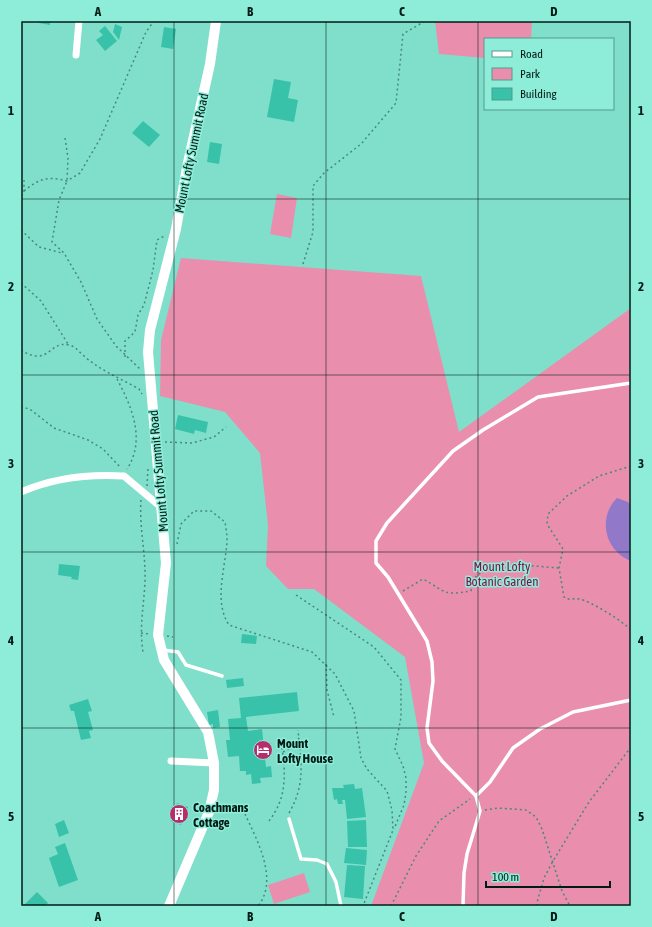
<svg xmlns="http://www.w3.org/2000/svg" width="652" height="927" viewBox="0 0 652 927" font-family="'Asap Condensed',sans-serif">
	<rect width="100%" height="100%" fill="#80dfcb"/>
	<!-- green -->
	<g fill="#e98ead">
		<polygon points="435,21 532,21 531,39 485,39 485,58 439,54"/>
		<polygon points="277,194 297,198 291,238 270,234"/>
		<polygon points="181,258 421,276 459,432 631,308 631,906 371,906 424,763 405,657 314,589 288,589 266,566 268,525 260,453 225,412 160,396 161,340"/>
		<polygon points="304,873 310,892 274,904 268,885"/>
	</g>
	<!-- water -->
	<path fill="#9278c8" d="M617 498 628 502 631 507V561C605 551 597 518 617 498Z"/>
	<!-- building -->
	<g fill="#38c2a9">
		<polygon points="39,21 50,21 50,25 39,23"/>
		<polygon points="115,24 122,27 119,40 113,32"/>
		<polygon points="105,26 117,41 105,51 96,40 103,35 99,31"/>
		<polygon points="164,27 176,29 173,49 161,47"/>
		<polygon points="274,79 291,82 288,98 298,100 294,122 267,117"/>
		<polygon points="143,121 160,135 149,147 132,133"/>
		<polygon points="210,142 222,144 219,164 207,162"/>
		<polygon points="178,415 208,422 206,433 195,430 194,434 175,429"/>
		<polygon points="59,564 80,566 78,580 71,579 72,577 58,575"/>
		<polygon points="242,634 257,636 256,644 241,643"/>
		<polygon points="243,678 244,686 227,688 226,680"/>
		<polygon points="297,692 299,711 246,717 248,731 262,729 266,767 271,766 272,777 260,778 261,783 252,784 251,774 246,775 246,771 240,771 239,756 228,757 226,740 230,740 228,719 241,718 239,698"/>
		<polygon points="88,699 92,711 88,712 93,730 89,731 91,738 81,740 74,711 71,711 69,705"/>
		<polygon points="218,710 220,727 213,728 213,724 209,725 207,712"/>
		<polygon points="354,784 355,789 362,788 366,817 347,819 345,800 342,800 343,804 338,804 337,799 334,800 332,788 344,788 343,785"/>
		<polygon points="177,803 188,807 181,825 171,821"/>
		<polygon points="64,820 69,833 59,837 55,824"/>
		<polygon points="366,820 367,847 348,847 347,821"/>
		<polygon points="65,843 78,880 59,887 49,858 58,854 55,847"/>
		<polygon points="346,848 367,850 366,865 344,863"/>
		<polygon points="347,865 365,866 363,899 344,897"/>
		<polygon points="37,892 48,903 45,906 23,906"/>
	</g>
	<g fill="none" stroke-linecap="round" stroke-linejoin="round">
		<!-- path -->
		<g stroke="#48897c" stroke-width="1.5" stroke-dasharray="2 3" stroke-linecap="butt">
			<polyline points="65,138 68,158 67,181 59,200 52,242 64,253 81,282 97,319 116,346 140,369"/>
			<path d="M24 191C40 178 48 176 67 181L80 173 100 139 146 32 154 21"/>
			<polyline points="21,196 24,191 24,180"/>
			<polyline points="21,230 39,247 62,253"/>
			<polyline points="303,264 313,232 313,186 324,173 361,144 396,103 403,34 425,21"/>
			<polyline points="21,283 41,301 68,344"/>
			<path d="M21 350C49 368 49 340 69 345 75 346 79 352 84 356 101 371 120 378 139 389L142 394"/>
			<polyline points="125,357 125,341 135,332 138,315 144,305 153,270 157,240 166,235"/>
			<path d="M117 379C132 407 146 440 127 469"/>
			<polyline points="21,406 31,410 54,428 88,440 103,449 121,468"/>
			<polyline points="165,442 192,443 214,437 226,427"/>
			<path d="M631 466 599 476 567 496 548 514 547 524 563 549 559 568 564 597C570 601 572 598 579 599 589 600 624 622 631 630"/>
			<polyline points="147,486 148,468"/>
			<path d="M141 500C139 527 146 554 145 581 144 605 139 627 143 652"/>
			<path d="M177 544 181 524 194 511H211L225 522C226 528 227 534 227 540 226 567 213 601 229 625L312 652 335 674 354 711 361 758 367 769 387 791 392 810 393 830 363 906"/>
			<path d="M403 591 423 579C447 592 442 596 471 591L472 580 485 569 522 565 559 568"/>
			<polyline points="296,595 374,647 401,680 401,717 395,749 403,766 406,778 406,792 404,805 394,829"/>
			<polyline points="141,633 149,634"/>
			<polyline points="167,636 173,637"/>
			<polyline points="326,664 327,690 334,717"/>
			<polyline points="283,752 289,749 299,738"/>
			<polyline points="485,810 498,808 526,810 536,817 542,829 562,891 570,906"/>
			<path d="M289 813C306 784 301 761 298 730"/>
			<path d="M245 814C257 840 279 880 258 906"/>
			<path d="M269 821C289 795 285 770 281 740"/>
			<polyline points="391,906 416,856 439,821 470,799"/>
			<polyline points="536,906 544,878 553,861 589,802 631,747"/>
		</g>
		<!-- lane -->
		<g stroke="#fff" stroke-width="3.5">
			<polyline points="163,650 178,652 186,665 222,676"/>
			<polyline points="476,796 490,782 513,748 540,729 573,712 631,700"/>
			<polyline points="289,819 301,859 317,860 327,864 336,882 341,906"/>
			<polyline points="463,906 464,873 467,854 480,811 476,796 442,761 429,743 427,728 433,681 432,662 427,641 388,577 376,563 376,541 387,523 453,451 483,430 538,397 631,383"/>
		</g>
		<!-- street -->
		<g stroke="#fff" stroke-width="7">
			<polyline points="76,55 79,21"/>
			<path d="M21 492C53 478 90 474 124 476L162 508"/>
			<polyline points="171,761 214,763"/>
		</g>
		<!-- secondary -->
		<polyline stroke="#fff" stroke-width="10" points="169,906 209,812 214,790 214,763 208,732 164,660 158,635 166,563 148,352 150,330 176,229 187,167 210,64 216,21"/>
	</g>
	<!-- grid -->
	<path fill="none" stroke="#001c17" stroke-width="1" stroke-opacity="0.55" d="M174 21V906M326 21V906M478 21V906M21 199H631M21 375H631M21 552H631M21 728H631"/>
	<!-- icons -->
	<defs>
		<symbol id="hotel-disc" viewBox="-11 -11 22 22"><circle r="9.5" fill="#b62d6b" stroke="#8eedd8"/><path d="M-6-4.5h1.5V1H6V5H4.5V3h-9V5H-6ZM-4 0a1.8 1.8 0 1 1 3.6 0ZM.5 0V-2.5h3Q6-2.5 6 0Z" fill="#fff"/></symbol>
		<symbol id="building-disc" viewBox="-11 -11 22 22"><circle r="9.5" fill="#b62d6b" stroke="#8eedd8"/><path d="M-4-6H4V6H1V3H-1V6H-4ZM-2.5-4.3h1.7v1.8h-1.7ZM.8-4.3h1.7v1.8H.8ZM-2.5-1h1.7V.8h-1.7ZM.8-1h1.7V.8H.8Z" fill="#fff"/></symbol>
	</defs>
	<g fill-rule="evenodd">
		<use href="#hotel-disc" x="252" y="739" width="22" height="22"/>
		<use href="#building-disc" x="168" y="803" width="22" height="22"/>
	</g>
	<g text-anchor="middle" stroke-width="3" stroke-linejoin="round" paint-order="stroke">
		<!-- street labels -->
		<g font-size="13" fill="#001c17" stroke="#8eedd8">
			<text transform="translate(191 153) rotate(-78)" y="5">Mount Lofty Summit Road</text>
			<text transform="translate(158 471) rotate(-95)" y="5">Mount Lofty Summit Road</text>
		</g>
		<!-- park labels -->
		<g font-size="13" fill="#84144a" stroke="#8eedd8">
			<text x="502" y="571">Mount Lofty<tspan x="502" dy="15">Botanic Garden</tspan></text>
		</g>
		<!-- poi labels -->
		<g font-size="13" font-weight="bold" fill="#001c17" stroke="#8eedd8" text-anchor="start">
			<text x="277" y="748">Mount<tspan x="277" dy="15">Lofty House</tspan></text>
			<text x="193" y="812">Coachmans<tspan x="193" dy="15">Cottage</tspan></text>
		</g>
	</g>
	<!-- border -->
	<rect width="652" height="927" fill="none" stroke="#8eedd8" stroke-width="44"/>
	<!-- legend -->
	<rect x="484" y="38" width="130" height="72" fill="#8eedd8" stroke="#55998b"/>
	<rect x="492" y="51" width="20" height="6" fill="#ffffff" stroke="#55998b"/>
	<text x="520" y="58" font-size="12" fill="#001c17">Road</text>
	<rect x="492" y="68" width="20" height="12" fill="#e98ead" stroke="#55998b"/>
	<text x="520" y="78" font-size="12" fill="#001c17">Park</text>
	<rect x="492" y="88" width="20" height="12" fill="#38c2a9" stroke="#55998b"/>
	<text x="520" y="98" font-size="12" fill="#001c17">Building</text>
	<!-- scale -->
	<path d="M486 881v6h124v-6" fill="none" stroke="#001c17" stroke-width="2"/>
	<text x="492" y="881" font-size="12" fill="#001c17" stroke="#8eedd8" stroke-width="3" paint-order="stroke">100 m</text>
	<rect x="22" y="22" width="608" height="883" fill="none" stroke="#001c17" stroke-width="1.5"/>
	<g font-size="13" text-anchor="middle" font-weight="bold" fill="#001c17">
		<text x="98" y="16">A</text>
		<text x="250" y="16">B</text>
		<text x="402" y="16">C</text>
		<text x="554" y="16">D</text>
		<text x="11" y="115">1</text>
		<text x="641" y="115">1</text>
		<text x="11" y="291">2</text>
		<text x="641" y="291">2</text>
		<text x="11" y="468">3</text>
		<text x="641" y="468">3</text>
		<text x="11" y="645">4</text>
		<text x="641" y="645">4</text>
		<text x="11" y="821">5</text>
		<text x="641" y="821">5</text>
		<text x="98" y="921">A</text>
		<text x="250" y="921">B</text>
		<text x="402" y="921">C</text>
		<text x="554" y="921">D</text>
	</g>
</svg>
